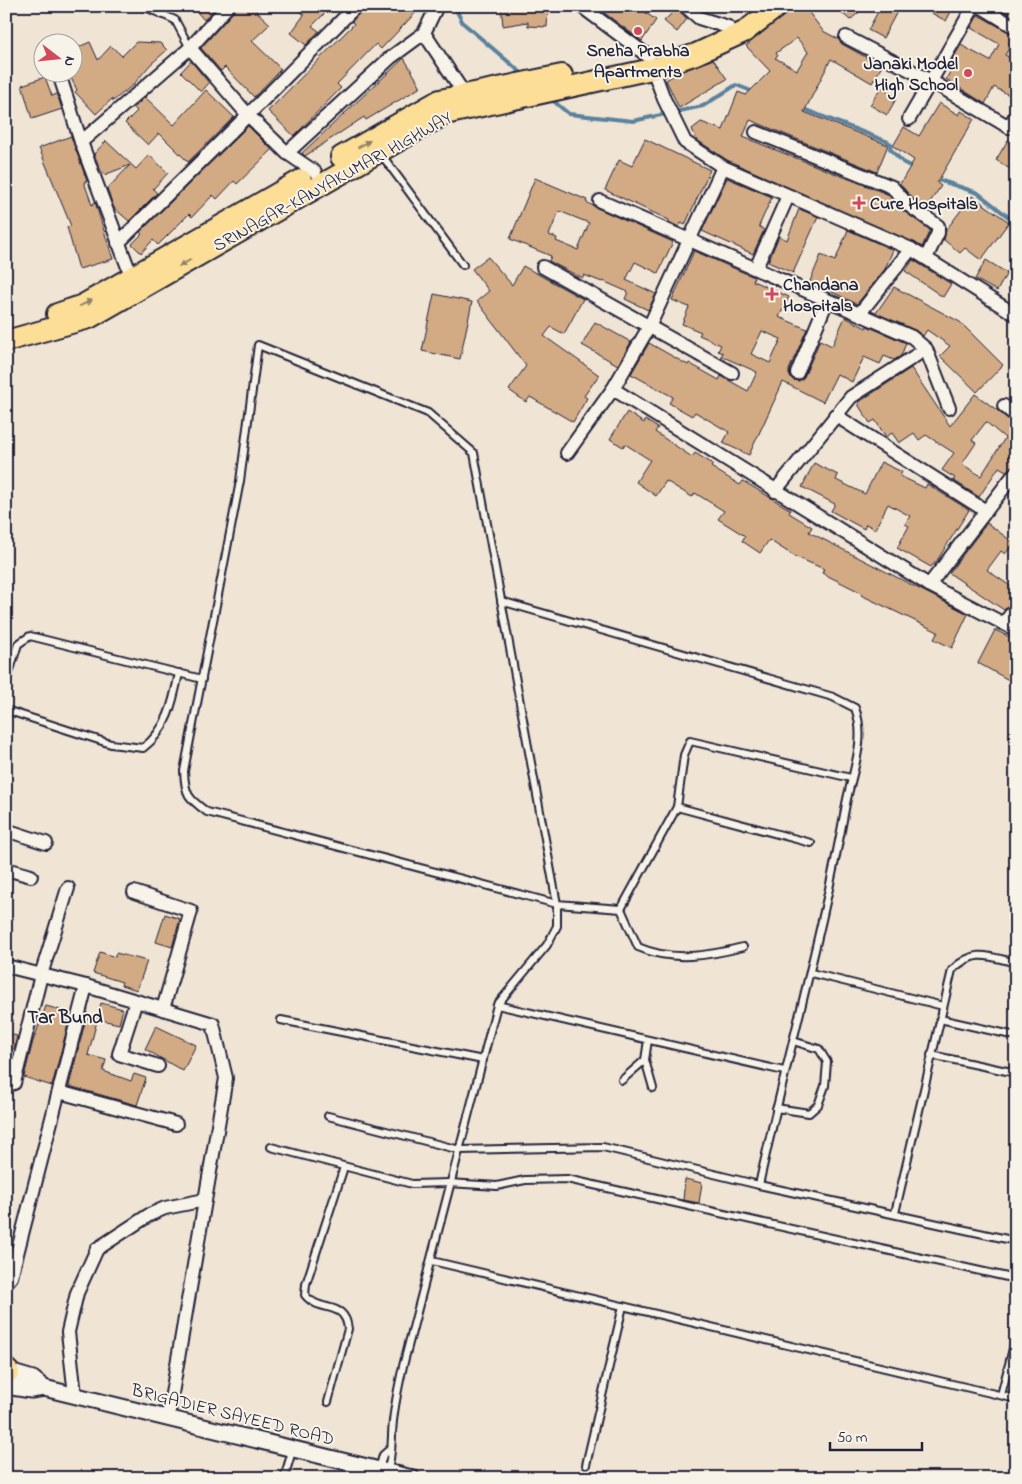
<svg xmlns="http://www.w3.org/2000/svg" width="1022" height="1484" viewBox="0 0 1022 1484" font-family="'Indie Flower',sans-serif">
	<rect width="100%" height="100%" fill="#f0e4d4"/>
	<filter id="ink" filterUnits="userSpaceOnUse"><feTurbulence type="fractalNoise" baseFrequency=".02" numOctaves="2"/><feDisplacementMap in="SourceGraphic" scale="10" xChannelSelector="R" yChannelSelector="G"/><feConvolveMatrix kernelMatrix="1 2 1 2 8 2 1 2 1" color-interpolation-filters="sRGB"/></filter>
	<g filter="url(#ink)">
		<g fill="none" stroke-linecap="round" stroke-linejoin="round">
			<!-- stream -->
			<g stroke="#5a829e" stroke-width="4">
				<polyline points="454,6 463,23 525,76"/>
				<polyline points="551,99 569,114 633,121 703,106 736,85 754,92"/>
				<polyline points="801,108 886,141 891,144 890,149 904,163 914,168"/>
				<polyline points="936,179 978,193 1016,223"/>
			</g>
		</g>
		<!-- building -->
		<g fill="#d2aa84" stroke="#22223b" fill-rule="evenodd">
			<polygon points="192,6 217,6 204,20"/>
			<polygon points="236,6 251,6 270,24 252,41 281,69 254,97 225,67 221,71 201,48 234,11"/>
			<polygon points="296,6 332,6 312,26 319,31 306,45 291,33 304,15"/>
			<polygon points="364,6 422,6 381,49 376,44 337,84 341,88 294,136 268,111 354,24 352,22"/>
			<polygon points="501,6 548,6 547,27 528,26 528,22 503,26"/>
			<polygon points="595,6 651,6 646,13 656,20 642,41"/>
			<path d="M795 6H804L823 31 838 39 842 44 882 66 872 83 831 59 804 112 888 145 877 172 750 120 743 137 887 194 902 210 930 230 922 247 727 160 697 140 692 129 701 122 723 130 738 92 746 95 770 71 746 46ZM797 38 808 52 797 70 775 58 778 56 776 53Z"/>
			<polygon points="849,6 866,6 850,20 842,13"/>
			<polygon points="881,6 900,6 883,38 868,30"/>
			<polygon points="919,6 954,6 946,21"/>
			<polygon points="996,6 1016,6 1016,14 1014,17"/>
			<polygon points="677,8 687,19 677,32 664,21"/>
			<polygon points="978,15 1016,36 1005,55 1016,61 1016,83 1009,95 994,87 985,104 946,79 956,62 952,60 961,45 990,61 999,44 971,28"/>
			<polygon points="90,42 98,60 111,46 122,56 136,42 160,43 167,50 150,65 133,85 113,101 112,99 96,114 75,92 77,90 68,72 72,72 72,50"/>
			<polygon points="404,58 421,87 366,120 364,117 305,156 302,153"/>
			<polygon points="713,59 727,79 679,108 666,80 678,73"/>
			<polygon points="191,61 209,83 201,92 181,72"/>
			<polygon points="45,77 52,96 57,94 62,109 32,119 22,85"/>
			<polygon points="881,87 897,97 887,115 870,105"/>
			<polygon points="206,90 234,117 188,162 159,133 148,145 125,123 137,111 134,108 145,97 174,125"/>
			<polygon points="939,103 959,115 961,111 974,119 937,183 941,186 926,208 912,198 900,184 914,160 893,146 904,127 919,136"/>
			<polygon points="248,126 272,150 237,184 234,181 217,199 213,195 192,217 189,214 158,245 153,240 141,253 132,244 142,234 140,232"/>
			<polygon points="71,136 87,181 84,182 92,205 95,202 113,259 79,269 67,227 71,226 39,148"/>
			<polygon points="645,139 710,170 685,225 681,223 679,227 669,222 669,220 605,190 619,160 632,166"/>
			<polygon points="1008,140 1016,145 1016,159 1010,169 996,160"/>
			<polygon points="106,141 136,169 149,155 168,173 153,189 157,193 129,221 114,208 107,189 130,165 104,175 101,171 94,154"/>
			<path d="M535 178 587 200 586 202 597 208 673 242 658 273 635 262 626 280 656 294 648 310 625 299 628 292 603 281 602 282 584 275 583 278 568 271 549 261 551 256 510 239ZM559 211 589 223 578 250 556 241 557 238 549 235Z"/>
			<polygon points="727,178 772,197 759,226 764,230 753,254 702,231"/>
			<polygon points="972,196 1009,222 981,260 965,248 960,253 944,240 946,230"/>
			<polygon points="799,209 818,217 793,273 768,262 779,236 787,240"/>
			<polygon points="848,230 893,250 885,269 857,304 810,281 821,255 835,261"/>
			<path d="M694 251 754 277 753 281 789 297 779 317 807 329 789 370V375L793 380 799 381 804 377 820 340 832 346 845 317 866 328 867 326 906 343 901 356 894 360 884 356 880 364 864 357 852 382 837 374 823 402 783 382 749 455 723 443 729 432 695 412 692 416 669 403 673 397 631 374 649 343 688 365 689 363 719 380 721 376 748 391 757 372 721 356 723 353 718 351 721 345 699 335 701 332 682 324 689 307 672 300ZM762 331 781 339 770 363 751 354Z"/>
			<polygon points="488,257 512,285 523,266 583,299 564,334 551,327 544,336 599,375 584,396 587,398 573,422 530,397 526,402 509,390 526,366 477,301 489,291 472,269"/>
			<polygon points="913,260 951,284 943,297 905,271"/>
			<polygon points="986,260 1007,273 997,291 975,279"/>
			<polygon points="894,287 960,322 1003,365 977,392 940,356 950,346 927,330 923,336 915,330 876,313"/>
			<polygon points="434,294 472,302 460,359 422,351"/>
			<polygon points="595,322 631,342 618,365 582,345"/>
			<path d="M911 368 950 426 975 394 1016 424V464L1006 471 999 467 979 497 953 480 955 478 942 470 954 453 926 435 919 440 914 433 899 443 892 433 886 437 875 420 870 423 859 406V402ZM986 422 1005 438 981 476 962 464 976 443 972 440Z"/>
			<polygon points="627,412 644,423 645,420 658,428 655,432 692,457 695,453 713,464 711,467 740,485 743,481 791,510 789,513 812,527 809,532 968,614 952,648 934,639 938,632 861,595 862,593 822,573 824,569 794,556 769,540 760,553 742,541 745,536 718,519 724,511 695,493 692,497 666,481 656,496 636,482 650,460 625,444 623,447 610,439"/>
			<polygon points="881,462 902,472 900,476 925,488 927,484 969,510 938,559 931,567 897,548 909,526 905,524 910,516 888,504 875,529 866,524 864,529 831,511 835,504 802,487 814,463 838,475 836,480 865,494"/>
			<polygon points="987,523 1014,543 1005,554 1001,551 987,570 1016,590 1016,597 1004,610 949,573"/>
			<polygon points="995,630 1016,640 1016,684 978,663"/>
			<polygon points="165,914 180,919 172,947 156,942"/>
			<polygon points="100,952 115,957 116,953 147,961 137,990 121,985 122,982 93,973"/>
			<polygon points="101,1003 123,1009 119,1024 97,1019"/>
			<polygon points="46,1006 71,1013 52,1086 24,1077 33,1041"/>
			<polygon points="86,1018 97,1021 88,1055 106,1060 103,1071 131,1081 134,1074 146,1078 137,1105 69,1086"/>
			<polygon points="156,1026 196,1045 183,1071 145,1049"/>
			<polygon points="6,1033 17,1036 14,1049 6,1047"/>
			<polygon points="685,1179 702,1183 699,1203 683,1200"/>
		</g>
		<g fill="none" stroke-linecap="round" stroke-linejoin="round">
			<defs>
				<g id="service">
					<polyline points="143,6 175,20 190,48"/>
					<polyline points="381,154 463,265"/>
					<path d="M501 601 833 697 855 708C867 740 852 772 846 804 823 932 787 1057 759 1185"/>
					<polyline points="6,683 18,644 30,636 202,679"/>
					<path d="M6 710 111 744 143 748C168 729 173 702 179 673"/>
					<polyline points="677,807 684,755 690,741 851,778"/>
					<polyline points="621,909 677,807 811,843"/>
					<polyline points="811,973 943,1006"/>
					<polyline points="497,1005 784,1071"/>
					<polyline points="940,1019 1016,1036"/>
					<polyline points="281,1020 483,1060"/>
					<polyline points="648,1040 645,1060 653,1088"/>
					<polyline points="931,1055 1016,1073"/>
					<polyline points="622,1080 645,1060"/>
					<polyline points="776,1108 809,1113 818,1105 825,1086 827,1062 819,1049 793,1041"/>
					<polyline points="328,1116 460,1150 603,1147 759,1185 1016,1241"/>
					<polyline points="271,1147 412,1184 449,1183 497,1186 525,1180 567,1179 1016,1279"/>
					<path d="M895 1213 952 970C975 948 988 956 1016 963"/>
					<polyline points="432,1261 1016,1399"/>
					<polyline points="1001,1395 1016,1337"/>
					<path d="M328 1402 348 1329C345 1299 320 1314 305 1295L306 1284 344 1167"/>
					<polyline points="586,1465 623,1306"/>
					<polyline points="379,1469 383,1455 390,1449"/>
					<path d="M387 1471C393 1456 391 1438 393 1421 395 1403 399 1384 403 1366L497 1005 547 945 557 926V904L474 453 428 413 258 345 240 481 184 771C185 795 188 798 207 812L557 904 621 909 638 947C672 962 708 956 743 947"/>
					<polyline points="233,1478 252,1478"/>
					<polyline points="284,1478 293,1448"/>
					<polyline points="359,1478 363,1466"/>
				</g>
				<g id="minor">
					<polyline points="437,6 424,33 465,95"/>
					<polyline points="581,6 648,56 664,99 685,142 723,167 911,249 1016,315"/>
					<polyline points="685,6 699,18 728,27"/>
					<polyline points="980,6 1016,28"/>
					<polyline points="846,37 931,81 1009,127 1016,115"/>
					<polyline points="60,77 81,142 132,278"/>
					<polyline points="909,119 974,6"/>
					<polyline points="756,132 892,187 907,204 938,226 938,233 926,258"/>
					<polyline points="81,142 190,48 228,6"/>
					<polyline points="287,153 248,115 356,6"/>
					<polyline points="315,172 287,153 390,58 424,33"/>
					<polyline points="600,201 912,337 926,349 949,408"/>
					<polyline points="118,243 248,115 190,48"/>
					<polyline points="543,267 732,373"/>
					<polyline points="756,268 788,196"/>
					<polyline points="860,313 911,249"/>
					<polyline points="797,373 827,301"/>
					<polyline points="613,389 929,585 1016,630"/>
					<polyline points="1004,406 1016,416"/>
					<polyline points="835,415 986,511"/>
					<polyline points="567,453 613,389 649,327 723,167"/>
					<polyline points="775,491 851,397 926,349"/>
					<polyline points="929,585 1016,472"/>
					<polyline points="1004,623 1016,608"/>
					<polyline points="6,830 46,843"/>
					<polyline points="6,869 31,876"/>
					<polyline points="134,892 191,911 163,1009"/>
					<polyline points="6,966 86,986 213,1024 226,1078 168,1417"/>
					<polyline points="136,1001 119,1054 158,1066"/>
					<polyline points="6,1086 14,1083 41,975 68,888"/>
					<polyline points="59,1092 176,1124"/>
					<polyline points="6,1283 11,1277 86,986"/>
					<polyline points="75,1395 68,1332 77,1293 97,1249 149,1215 165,1208 205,1200"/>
				</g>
				<g id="tertiary">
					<polyline points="6,1371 33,1379 44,1388"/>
					<polyline points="6,1386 31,1390 44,1388 412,1478"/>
				</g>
				<g id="trunk">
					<polyline points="341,157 440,100 562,75"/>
					<polyline points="57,314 83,305 301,180"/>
					<polyline points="6,341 89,318 445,114 652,69 696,54 744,32 778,6"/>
					<polyline points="6,1369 9,1372"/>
				</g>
			</defs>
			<!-- service casing -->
			<use href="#service" stroke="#22223b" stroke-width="10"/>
			<!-- minor casing -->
			<use href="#minor" stroke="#22223b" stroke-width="16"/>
			<!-- tertiary casing -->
			<use href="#tertiary" stroke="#22223b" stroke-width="19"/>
			<!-- trunk casing -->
			<use href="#trunk" stroke="#22223b" stroke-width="24"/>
			<!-- service -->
			<use href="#service" stroke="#f7f3e8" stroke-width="6"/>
			<!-- minor -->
			<use href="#minor" stroke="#f7f3e8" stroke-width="12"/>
			<!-- tertiary -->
			<use href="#tertiary" stroke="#f7f3e8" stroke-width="15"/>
			<!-- trunk -->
			<use href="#trunk" stroke="#fcde96" stroke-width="20"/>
		</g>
		<!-- one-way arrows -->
		<defs><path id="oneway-solid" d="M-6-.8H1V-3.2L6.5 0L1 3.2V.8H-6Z" transform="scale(1.25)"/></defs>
		<g fill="#8f8068">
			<use href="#oneway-solid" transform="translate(364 144) rotate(-30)"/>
			<use href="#oneway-solid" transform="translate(185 263) rotate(150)"/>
			<use href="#oneway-solid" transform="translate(86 303) rotate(-26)"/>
		</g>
	</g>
	<!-- markers -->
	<g fill="#d1495b" stroke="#f7f3e8" stroke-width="2">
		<circle cx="638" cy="31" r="5"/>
		<circle cx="968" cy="73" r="5"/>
		<path d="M856.5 195.5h5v5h5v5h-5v5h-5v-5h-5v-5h5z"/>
		<path d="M769.5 286.5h5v5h5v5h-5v5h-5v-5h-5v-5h5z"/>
	</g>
	<g text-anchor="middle" stroke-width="4" stroke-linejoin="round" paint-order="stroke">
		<!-- poi labels -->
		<g font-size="18" font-weight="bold" fill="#22223b" stroke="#f7f3e8" text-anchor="start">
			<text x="638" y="56" text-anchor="middle">Sneha Prabha<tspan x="638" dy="21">Apartments</tspan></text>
			<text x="958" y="69" text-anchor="end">Janaki Model<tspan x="958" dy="21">High School</tspan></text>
			<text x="870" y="209">Cure Hospitals</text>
			<text x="783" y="290">Chandana<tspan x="783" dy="21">Hospitals</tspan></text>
		</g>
		<!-- street labels -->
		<g font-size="18" fill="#22223b" stroke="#f7f3e8">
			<text transform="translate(332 181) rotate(-29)" y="6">SRINAGAR-KANYAKUMARI HIGHWAY</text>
			<text transform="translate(233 1414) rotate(14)" y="6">BRIGADIER SAYEED ROAD</text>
		</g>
		<!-- neighbourhood labels -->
		<g font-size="19" font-weight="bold" fill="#22223b" stroke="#f7f3e8">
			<text x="65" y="1023">Tar Bund</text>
		</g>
	</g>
	<!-- margin -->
	<rect width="1022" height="1484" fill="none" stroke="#f7f3e8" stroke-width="25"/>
	<rect x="12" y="12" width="997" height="1459" fill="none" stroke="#22223b" stroke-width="2" filter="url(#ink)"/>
	<!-- north arrow -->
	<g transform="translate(58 58) rotate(106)"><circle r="24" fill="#f7f3e8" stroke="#a29fa3"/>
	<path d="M0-4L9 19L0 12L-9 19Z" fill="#d1495b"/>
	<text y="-8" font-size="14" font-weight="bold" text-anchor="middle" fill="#22223b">N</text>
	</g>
	<!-- scale -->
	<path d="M830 1442v8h92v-8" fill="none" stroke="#22223b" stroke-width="2.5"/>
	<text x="837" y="1442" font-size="15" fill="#22223b" stroke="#f7f3e8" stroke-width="4" paint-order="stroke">50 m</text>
</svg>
